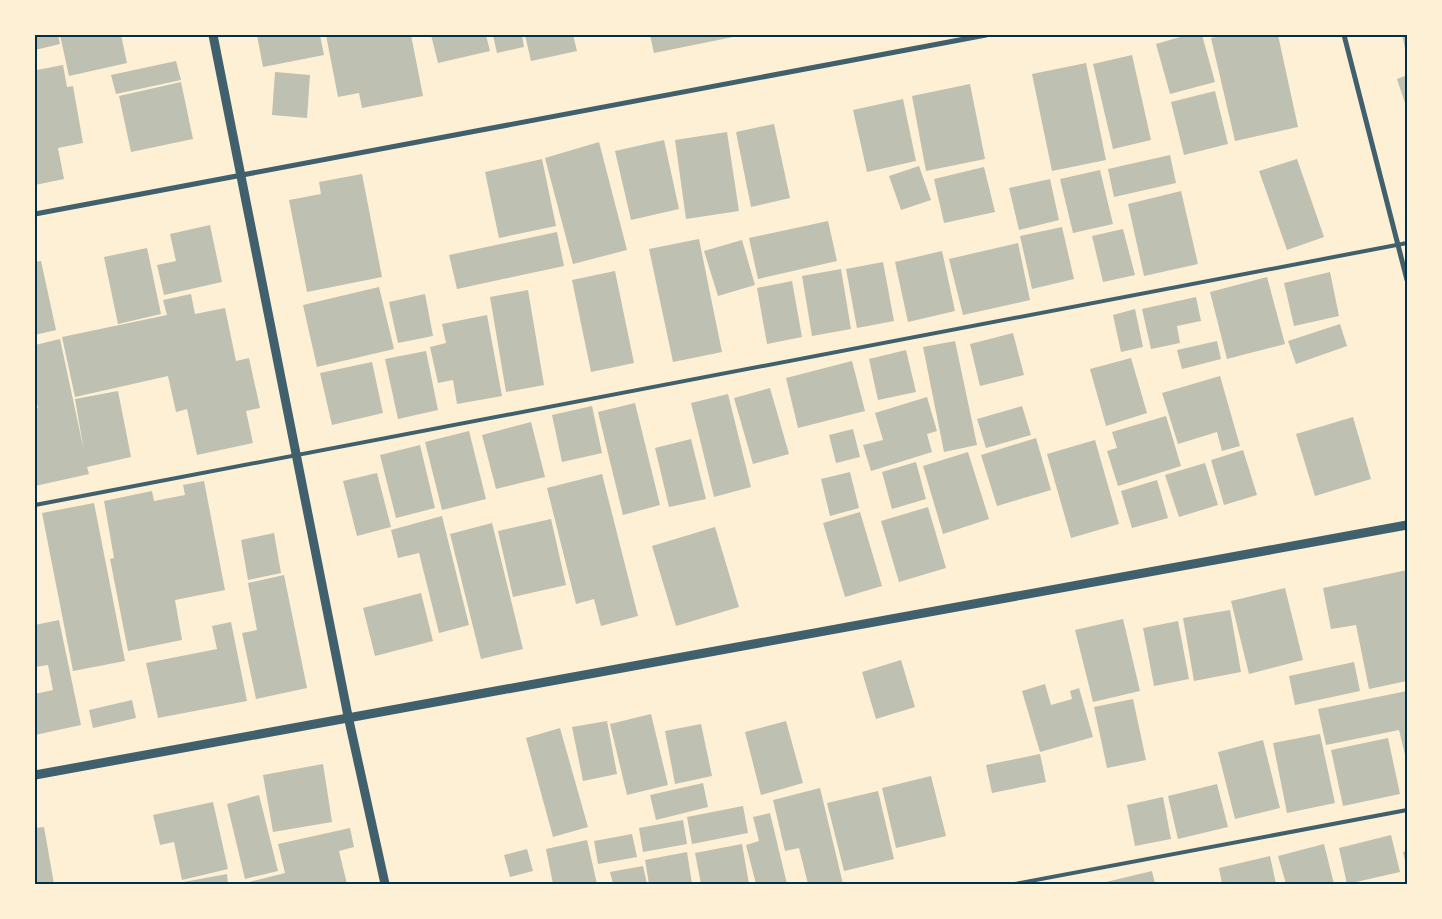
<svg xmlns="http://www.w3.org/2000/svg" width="1442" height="919" viewBox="0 0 1442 919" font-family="Mulish,sans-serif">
	<rect width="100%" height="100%" fill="#fdf0d5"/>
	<!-- building -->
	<g fill="#bec0b2">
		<polygon points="35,35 58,35 60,44 35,50"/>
		<polygon points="60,35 121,35 127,63 69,76"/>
		<polygon points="257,35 320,35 324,55 263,67"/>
		<polygon points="326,35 411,35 423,96 362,108 359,93 338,97"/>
		<polygon points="431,35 486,35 490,51 438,63"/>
		<polygon points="493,35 522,35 524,47 497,53"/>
		<polygon points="525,35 573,35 577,51 531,61"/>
		<polygon points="650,35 738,35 738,36 654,53"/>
		<polygon points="1187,35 1202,35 1215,82 1170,94 1156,44"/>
		<polygon points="1226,35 1278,35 1298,127 1235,141 1211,38"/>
		<polygon points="1402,35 1407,35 1407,53 1406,53"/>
		<polygon points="1132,55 1151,140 1113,149 1093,64"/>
		<polygon points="176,61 181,80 116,94 111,75"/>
		<polygon points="1086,63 1106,160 1052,171 1032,74"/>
		<polygon points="35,65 37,70 63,65 67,87 73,86 83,143 58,148 64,179 35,185"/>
		<polygon points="275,72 310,75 307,118 272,115"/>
		<polygon points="1407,75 1407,109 1397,79"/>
		<polygon points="181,82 193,139 131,152 119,96"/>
		<polygon points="970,84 985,159 926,171 912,96"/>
		<polygon points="1215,91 1228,144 1184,155 1171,102"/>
		<polygon points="903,99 916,161 867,172 853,110"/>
		<polygon points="774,124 790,198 751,207 736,132"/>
		<polygon points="727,132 739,211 686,219 675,140"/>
		<polygon points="664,140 679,209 631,220 615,151"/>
		<polygon points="599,142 627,250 573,264 545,158"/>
		<polygon points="1170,155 1176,183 1114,197 1108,169"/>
		<polygon points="542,159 556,226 499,238 485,172"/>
		<polygon points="1297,159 1324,237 1287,250 1259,171"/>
		<polygon points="919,166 931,200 901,210 889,176"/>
		<polygon points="984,167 995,212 944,223 934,179"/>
		<polygon points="1100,170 1113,224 1073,233 1060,179"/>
		<polygon points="362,174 382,277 307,292 289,200 321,194 319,182"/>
		<polygon points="1050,179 1059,220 1019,230 1009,188"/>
		<polygon points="1181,191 1198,264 1144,276 1128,204"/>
		<polygon points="828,221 837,261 758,279 749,238"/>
		<polygon points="210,225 222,282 164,295 157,265 176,261 170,234"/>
		<polygon points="1062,227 1074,279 1032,289 1020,236"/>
		<polygon points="1123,229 1135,275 1103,282 1092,236"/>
		<polygon points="557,232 564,266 457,289 449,255"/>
		<polygon points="699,239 722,352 673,362 649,249"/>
		<polygon points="742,240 755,285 718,296 704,251"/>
		<polygon points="1018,243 1030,300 963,315 949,259"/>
		<polygon points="147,248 161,314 118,324 104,257"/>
		<polygon points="942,251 955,311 908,322 895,262"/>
		<polygon points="41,261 56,330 35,335 35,262"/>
		<polygon points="883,262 894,321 857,328 846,269"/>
		<polygon points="841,269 851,329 812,336 802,276"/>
		<polygon points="615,271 634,363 591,372 572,280"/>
		<polygon points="1330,272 1339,316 1294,326 1284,283"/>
		<polygon points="1267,277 1285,344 1227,359 1210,292"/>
		<polygon points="792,281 802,337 767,344 757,288"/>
		<polygon points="379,287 394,349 317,367 303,305"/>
		<polygon points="528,290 544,385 506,392 490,297"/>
		<polygon points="191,294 195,314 225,308 236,361 249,358 260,408 246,411 253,443 197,455 187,409 176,412 168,376 75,397 62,337 167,315 163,300"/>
		<polygon points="425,294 433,336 398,343 389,302"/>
		<polygon points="1196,297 1201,321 1177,326 1180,343 1151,349 1142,309"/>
		<polygon points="1135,309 1143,347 1121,352 1113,315"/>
		<polygon points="487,315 502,396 457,404 453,380 438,383 430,347 446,343 442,324"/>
		<polygon points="1340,324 1347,346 1296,364 1288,341"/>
		<polygon points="1013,333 1024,375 980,386 970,344"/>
		<polygon points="60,339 84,451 75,399 118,391 131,457 87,467 89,474 35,486 35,409 38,408 35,394 35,345"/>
		<polygon points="955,341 977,445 944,452 923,347"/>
		<polygon points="1217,341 1221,359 1182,369 1177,350"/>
		<polygon points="906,350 916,392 878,400 869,359"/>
		<polygon points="426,351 438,410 398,419 385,359"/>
		<polygon points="1131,358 1147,413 1106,426 1090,369"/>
		<polygon points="852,361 865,411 798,428 786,378"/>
		<polygon points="372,362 383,413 332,425 320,373"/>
		<polygon points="1220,376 1240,446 1222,451 1217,432 1178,444 1162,393"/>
		<polygon points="770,388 789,454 753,464 734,398"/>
		<polygon points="728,394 751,487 714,497 691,403"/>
		<polygon points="927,397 937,431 927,434 932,452 871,471 863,445 883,440 875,413"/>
		<polygon points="635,403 660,505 623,515 598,412"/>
		<polygon points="592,406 602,453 562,462 552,415"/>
		<polygon points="1022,406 1031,435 986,448 977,419"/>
		<polygon points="1166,416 1181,466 1118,486 1107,451 1117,448 1112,432"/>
		<polygon points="1353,417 1371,479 1315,496 1296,434"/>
		<polygon points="531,422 545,477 496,489 482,435"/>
		<polygon points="853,429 860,457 836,463 829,435"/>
		<polygon points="469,431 486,499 442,510 425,442"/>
		<polygon points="1036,438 1051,490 997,506 981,455"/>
		<polygon points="691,439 706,499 669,507 655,448"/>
		<polygon points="1095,440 1119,524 1071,538 1047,454"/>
		<polygon points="420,445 435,508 396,518 380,455"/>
		<polygon points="1243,450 1257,495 1224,505 1211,460"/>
		<polygon points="968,452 989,519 943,534 923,466"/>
		<polygon points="916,462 926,499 892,509 882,472"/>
		<polygon points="1205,463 1218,505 1179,517 1165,475"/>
		<polygon points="850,472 859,508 830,516 821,479"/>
		<polygon points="377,473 391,527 357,536 343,481"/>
		<polygon points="602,474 638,616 601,626 594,599 576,604 547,488"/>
		<polygon points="1157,480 1168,518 1132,528 1121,491"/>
		<polygon points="204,481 225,590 175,600 182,640 128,651 110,559 114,558 104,501 152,491 154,501 185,495 183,485"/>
		<polygon points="94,503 125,661 73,671 42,513"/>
		<polygon points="928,507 946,568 899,582 881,521"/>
		<polygon points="860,512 882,586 845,597 823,523"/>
		<polygon points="442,516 469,625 439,633 419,553 398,558 391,530"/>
		<polygon points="551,519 566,585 513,597 498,531"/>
		<polygon points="492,523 523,649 481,659 450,534"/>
		<polygon points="715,527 739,607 676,626 652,546"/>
		<polygon points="274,533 281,573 248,580 241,540"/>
		<polygon points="1407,570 1407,681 1369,689 1356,625 1331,629 1323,588"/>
		<polygon points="284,575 307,688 256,699 242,633 257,630 248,583"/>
		<polygon points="1285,588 1303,660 1249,674 1231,601"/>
		<polygon points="421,593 433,641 375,656 363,608"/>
		<polygon points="1230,610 1241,672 1194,681 1183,618"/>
		<polygon points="1123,619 1140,691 1093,702 1075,630"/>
		<polygon points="59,620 81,725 35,735 35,694 53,690 48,665 35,667 35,625"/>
		<polygon points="1178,621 1189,679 1154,686 1143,628"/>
		<polygon points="231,622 247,701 158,718 146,663 217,649 212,626"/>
		<polygon points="901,660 915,707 876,719 862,672"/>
		<polygon points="1354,662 1360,691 1295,705 1289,676"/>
		<polygon points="1045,684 1051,705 1072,699 1070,691 1079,688 1093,737 1040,752 1022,691"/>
		<polygon points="1407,691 1407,763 1399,730 1326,745 1318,709"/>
		<polygon points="1133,699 1146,760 1107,768 1094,707"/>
		<polygon points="132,700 136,718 93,728 89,710"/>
		<polygon points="651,714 668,785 627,795 610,724"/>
		<polygon points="607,721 617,774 583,781 572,727"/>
		<polygon points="786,721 803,783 761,795 745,732"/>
		<polygon points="701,724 712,776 675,784 665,731"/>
		<polygon points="560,728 588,827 553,837 526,738"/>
		<polygon points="1320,734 1335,803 1287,813 1273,743"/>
		<polygon points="1388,738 1400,794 1343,806 1331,750"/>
		<polygon points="1263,740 1280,808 1235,819 1218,752"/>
		<polygon points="1040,754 1046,782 992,793 986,765"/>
		<polygon points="323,764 332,822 273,832 263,775"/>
		<polygon points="931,776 946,836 896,848 882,788"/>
		<polygon points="703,783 708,807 656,820 650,795"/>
		<polygon points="1217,784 1228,827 1178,839 1168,796"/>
		<polygon points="820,788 843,884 808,884 799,848 785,851 773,800"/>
		<polygon points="878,791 894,859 844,871 827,803"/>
		<polygon points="259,795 278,871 245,879 227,804"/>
		<polygon points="1163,797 1171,839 1135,846 1127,805"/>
		<polygon points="213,802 228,869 182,880 174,842 160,845 153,815"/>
		<polygon points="743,806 748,833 692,844 687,817"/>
		<polygon points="770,813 787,884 756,884 746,845 759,841 753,817"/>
		<polygon points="683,820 687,844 643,852 639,828"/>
		<polygon points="44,827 54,884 35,884 35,828"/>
		<polygon points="350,828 354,847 339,851 347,884 241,884 285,873 278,844"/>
		<polygon points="632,834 637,857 598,864 594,841"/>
		<polygon points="1391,835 1400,872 1347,884 1339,848"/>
		<polygon points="587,840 597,884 553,884 546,849"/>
		<polygon points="742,844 749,884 701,884 695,853"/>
		<polygon points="1324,844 1334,884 1286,884 1278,856"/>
		<polygon points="527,849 533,871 510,877 504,855"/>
		<polygon points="1407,851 1407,865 1406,865 1403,852"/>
		<polygon points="687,852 692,884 649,884 645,860"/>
		<polygon points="1270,856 1276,884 1222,884 1219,868"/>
		<polygon points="643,866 647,884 613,884 610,872"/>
		<polygon points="1152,871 1155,884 1107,884 1106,882"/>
		<polygon points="227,874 228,884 178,884 178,883"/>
	</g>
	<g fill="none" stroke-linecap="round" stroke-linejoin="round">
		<!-- service -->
		<g stroke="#3f606c" stroke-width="4">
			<polyline points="35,505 1407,243"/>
			<polyline points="1015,884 1407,810"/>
		</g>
		<!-- minor -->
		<g stroke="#3f606c" stroke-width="5">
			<polyline points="1344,35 1407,280"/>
			<polyline points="35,214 986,35"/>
		</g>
		<!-- tertiary -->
		<g stroke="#3f606c" stroke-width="9">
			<polyline points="213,35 348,716 385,884"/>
			<polyline points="35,775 1407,525"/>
		</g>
	</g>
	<!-- border -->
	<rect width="1442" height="919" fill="none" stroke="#fdf0d5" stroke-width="72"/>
	<rect x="36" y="36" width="1370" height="847" fill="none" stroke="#003049" stroke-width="2"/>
</svg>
